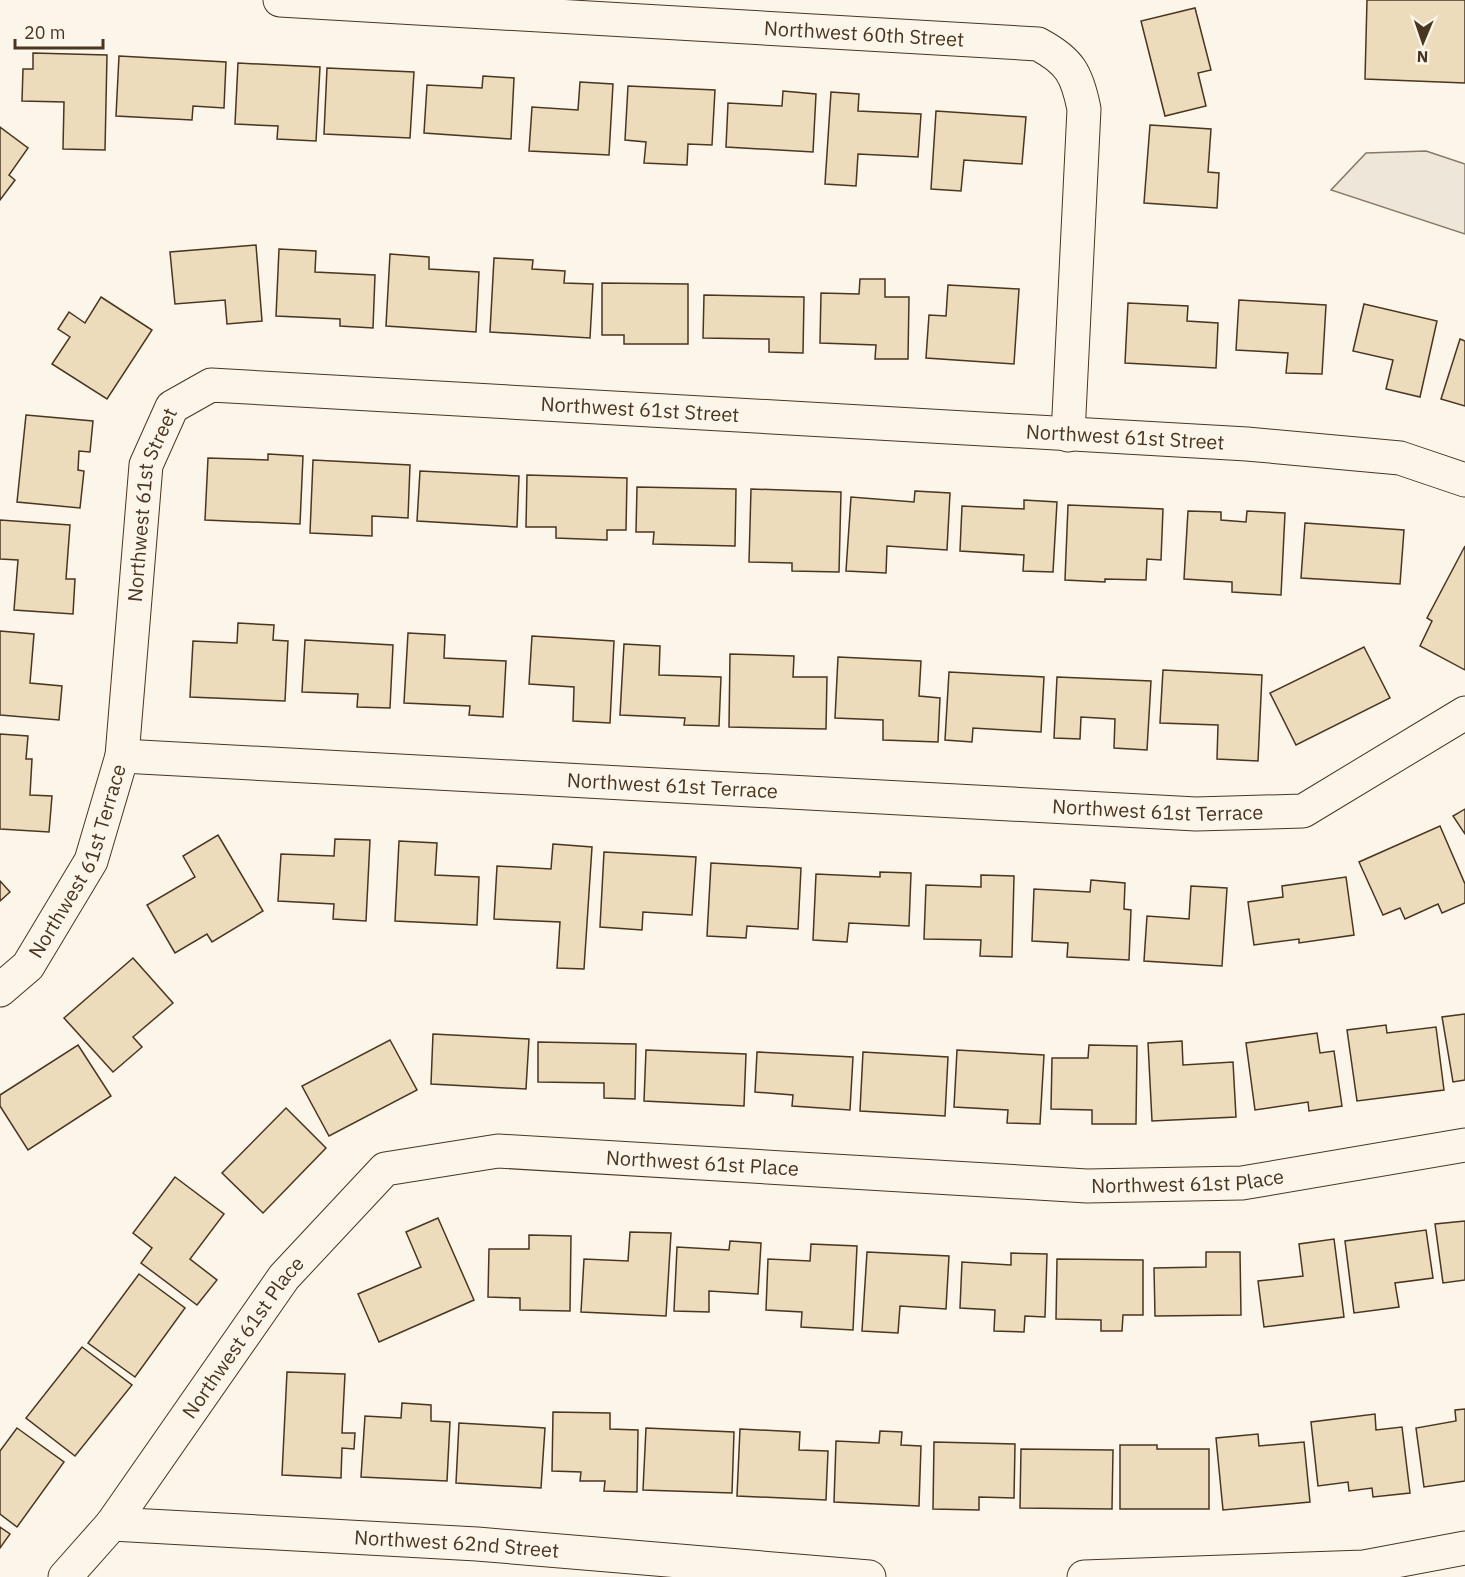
<svg xmlns="http://www.w3.org/2000/svg" width="1465" height="1577" viewBox="0 0 1465 1577" font-family="'IBM Plex Sans',sans-serif">
	<rect width="100%" height="100%" fill="#fbf6e9"/>
	<!-- green -->
	<polygon fill="#ede6d9" stroke="#887966" stroke-width="1.5" points="1426,151 1465,164 1465,234 1331,190 1366,153"/>
	<!-- building -->
	<g fill="#ecdcbc" stroke="#4a3520" stroke-width="1.5">
		<polygon points="1367,0 1465,0 1465,83 1365,79"/>
		<polygon points="1195,8 1211,70 1198,73 1206,106 1165,116 1141,21"/>
		<polygon points="33,53 107,55 105,150 63,149 64,102 22,101 23,69 33,69"/>
		<polygon points="119,56 226,62 224,108 193,106 192,120 116,116"/>
		<polygon points="238,63 320,67 316,141 277,139 278,126 235,124"/>
		<polygon points="327,68 414,72 410,138 324,134"/>
		<polygon points="483,76 514,78 511,139 424,133 427,85 482,88"/>
		<polygon points="580,82 613,84 609,155 529,151 532,107 578,110"/>
		<polygon points="628,86 715,90 712,145 688,144 687,165 644,163 646,142 625,140"/>
		<polygon points="783,91 816,94 813,152 726,147 728,103 782,106"/>
		<polygon points="831,92 859,94 858,111 921,114 918,157 858,154 856,186 825,184"/>
		<polygon points="936,111 1026,117 1022,164 964,160 961,191 931,189"/>
		<polygon points="1150,125 1211,129 1208,172 1219,173 1217,208 1144,203"/>
		<polygon points="0,127 28,148 9,175 15,180 0,200"/>
		<polygon points="256,245 262,321 227,324 225,300 175,304 170,252"/>
		<polygon points="279,249 316,251 315,272 375,275 373,328 340,326 340,319 276,316"/>
		<polygon points="390,254 429,257 429,269 479,272 476,332 386,326"/>
		<polygon points="494,258 533,260 532,269 565,271 564,283 593,284 590,338 490,332"/>
		<polygon points="860,279 885,279 885,297 909,297 908,359 875,359 876,345 820,343 821,293 859,294"/>
		<polygon points="602,283 688,284 688,344 624,344 624,335 602,335"/>
		<polygon points="948,285 1019,289 1014,364 926,358 929,315 946,316"/>
		<polygon points="704,295 804,297 803,353 769,352 769,339 703,338"/>
		<polygon points="101,297 152,330 107,399 52,364 70,337 58,329 69,312 85,323"/>
		<polygon points="1239,300 1326,305 1322,374 1286,373 1288,353 1236,350"/>
		<polygon points="1128,303 1188,306 1187,321 1218,323 1216,368 1125,363"/>
		<polygon points="1364,304 1437,321 1420,397 1386,389 1393,360 1353,351"/>
		<polygon points="1460,339 1465,341 1465,406 1441,399"/>
		<polygon points="26,415 93,421 90,452 79,451 78,470 84,471 80,508 17,502"/>
		<polygon points="268,454 303,456 300,524 205,520 208,458 268,460"/>
		<polygon points="313,460 410,465 408,518 372,516 372,536 310,533"/>
		<polygon points="420,471 519,476 517,527 417,521"/>
		<polygon points="527,475 627,478 626,530 607,530 607,540 556,538 556,527 526,527"/>
		<polygon points="637,487 736,489 735,546 653,544 654,532 636,532"/>
		<polygon points="751,489 841,492 839,572 792,571 792,563 749,562"/>
		<polygon points="915,491 950,493 947,550 887,546 886,573 846,571 851,497 914,502"/>
		<polygon points="1024,500 1057,502 1053,572 1023,571 1024,555 960,551 962,506 1024,509"/>
		<polygon points="1068,505 1163,509 1161,560 1147,559 1146,580 1105,579 1105,582 1065,580"/>
		<polygon points="1188,511 1221,512 1221,520 1246,522 1247,511 1285,513 1281,595 1232,592 1232,582 1184,579"/>
		<polygon points="0,520 70,525 66,579 75,579 73,614 14,610 18,560 0,559"/>
		<polygon points="1305,523 1404,530 1400,584 1301,578"/>
		<polygon points="1465,546 1465,670 1420,646 1432,621 1427,618"/>
		<polygon points="238,623 274,625 273,640 288,641 285,701 190,697 193,641 237,643"/>
		<polygon points="0,631 34,634 30,683 62,686 59,720 0,715"/>
		<polygon points="408,633 445,635 444,658 506,661 503,717 469,715 470,706 404,703"/>
		<polygon points="532,636 614,641 610,723 573,721 574,687 529,684"/>
		<polygon points="305,640 393,645 390,708 357,707 358,694 302,692"/>
		<polygon points="624,644 660,646 659,675 721,677 719,726 684,725 685,718 620,715"/>
		<polygon points="1364,647 1390,698 1296,745 1270,693"/>
		<polygon points="730,654 794,656 793,677 827,677 826,729 729,727"/>
		<polygon points="838,657 921,661 919,696 940,698 938,742 883,740 883,720 835,718"/>
		<polygon points="1163,670 1262,675 1258,761 1217,759 1218,725 1160,723"/>
		<polygon points="949,672 1044,677 1041,732 973,728 972,742 945,740"/>
		<polygon points="1057,677 1151,681 1147,750 1114,748 1115,719 1081,717 1080,739 1054,738"/>
		<polygon points="0,734 28,736 26,759 32,759 30,795 52,796 49,832 0,829"/>
		<polygon points="1465,809 1465,834 1453,816"/>
		<polygon points="1440,826 1465,884 1465,903 1442,913 1438,904 1405,919 1400,908 1383,915 1359,862"/>
		<polygon points="218,835 263,911 212,942 207,934 175,953 147,905 195,877 183,856"/>
		<polygon points="335,839 370,840 366,921 333,919 334,904 278,901 281,854 334,856"/>
		<polygon points="399,841 437,843 435,875 479,877 477,925 395,921"/>
		<polygon points="553,844 592,847 584,969 557,968 560,922 494,919 497,866 551,869"/>
		<polygon points="604,852 696,857 692,915 643,912 642,930 600,927"/>
		<polygon points="711,863 801,868 798,929 747,926 746,938 707,936"/>
		<polygon points="880,872 911,873 909,926 849,923 847,942 813,940 816,874 880,877"/>
		<polygon points="981,875 1014,876 1012,957 980,956 981,940 924,939 926,885 981,887"/>
		<polygon points="1346,877 1354,935 1299,943 1299,939 1254,945 1248,902 1283,897 1282,886"/>
		<polygon points="1091,880 1125,883 1124,909 1131,910 1129,960 1067,957 1068,943 1032,941 1034,889 1090,892"/>
		<polygon points="0,881 10,892 0,901"/>
		<polygon points="1191,886 1227,888 1222,966 1144,961 1147,916 1189,919"/>
		<polygon points="133,958 173,1003 133,1037 142,1047 113,1072 64,1018"/>
		<polygon points="1465,1014 1465,1080 1453,1082 1442,1017"/>
		<polygon points="1386,1025 1387,1033 1436,1027 1444,1090 1357,1101 1347,1030"/>
		<polygon points="1317,1033 1320,1053 1334,1051 1342,1106 1309,1111 1308,1102 1255,1110 1246,1043"/>
		<polygon points="433,1034 529,1039 526,1089 431,1084"/>
		<polygon points="390,1040 417,1090 329,1136 302,1086"/>
		<polygon points="1182,1041 1183,1065 1233,1062 1236,1117 1152,1121 1148,1043"/>
		<polygon points="538,1042 636,1044 635,1099 604,1098 604,1083 538,1082"/>
		<polygon points="78,1045 111,1096 28,1150 0,1106 0,1095"/>
		<polygon points="1089,1045 1137,1046 1136,1124 1092,1124 1092,1110 1051,1109 1052,1058 1088,1058"/>
		<polygon points="646,1050 746,1054 744,1106 644,1101"/>
		<polygon points="957,1050 1044,1055 1040,1124 1007,1123 1008,1110 954,1107"/>
		<polygon points="757,1052 853,1057 850,1110 792,1106 793,1095 755,1092"/>
		<polygon points="863,1052 948,1057 945,1116 860,1111"/>
		<polygon points="286,1108 326,1148 263,1213 222,1173"/>
		<polygon points="175,1177 224,1214 190,1259 217,1280 197,1305 141,1263 152,1248 133,1233"/>
		<polygon points="438,1218 474,1300 379,1342 358,1294 421,1267 406,1232"/>
		<polygon points="1465,1221 1465,1280 1443,1283 1435,1224"/>
		<polygon points="1426,1230 1433,1278 1395,1283 1399,1307 1354,1313 1345,1241"/>
		<polygon points="630,1232 671,1233 666,1316 581,1312 584,1259 628,1261"/>
		<polygon points="529,1235 571,1236 570,1311 520,1310 520,1298 488,1297 489,1249 529,1249"/>
		<polygon points="1334,1239 1344,1317 1264,1327 1258,1281 1303,1276 1299,1244"/>
		<polygon points="730,1241 761,1243 758,1294 709,1291 709,1312 674,1311 677,1247 729,1250"/>
		<polygon points="811,1244 857,1246 853,1330 801,1327 802,1312 766,1310 768,1259 810,1261"/>
		<polygon points="867,1252 949,1256 946,1309 900,1306 898,1333 862,1331"/>
		<polygon points="1206,1252 1240,1252 1241,1315 1155,1316 1154,1268 1206,1267"/>
		<polygon points="1011,1253 1047,1254 1045,1317 1025,1316 1024,1332 994,1331 995,1310 960,1308 962,1262 1011,1265"/>
		<polygon points="1057,1259 1143,1260 1143,1315 1123,1315 1122,1331 1101,1331 1101,1320 1056,1319"/>
		<polygon points="139,1274 185,1308 135,1377 88,1343"/>
		<polygon points="82,1347 132,1385 75,1456 26,1418"/>
		<polygon points="287,1372 345,1374 342,1433 355,1433 354,1449 342,1448 341,1478 282,1475"/>
		<polygon points="402,1403 431,1405 431,1421 450,1422 447,1481 361,1477 365,1416 401,1418"/>
		<polygon points="1465,1409 1465,1481 1424,1487 1416,1428 1456,1421 1455,1410"/>
		<polygon points="553,1412 610,1413 610,1429 638,1430 637,1492 604,1491 605,1481 580,1481 581,1472 552,1471"/>
		<polygon points="1375,1414 1376,1430 1402,1427 1410,1493 1373,1497 1372,1488 1349,1491 1348,1482 1318,1486 1311,1422"/>
		<polygon points="459,1423 545,1428 541,1488 456,1483"/>
		<polygon points="17,1428 64,1462 17,1527 0,1514 0,1451"/>
		<polygon points="646,1428 734,1432 732,1493 643,1490"/>
		<polygon points="740,1429 800,1432 799,1450 828,1451 826,1500 737,1496"/>
		<polygon points="880,1431 902,1432 901,1445 921,1446 919,1506 834,1502 836,1441 879,1443"/>
		<polygon points="1258,1434 1259,1446 1304,1442 1310,1502 1223,1510 1216,1438"/>
		<polygon points="934,1442 1015,1444 1014,1498 979,1497 979,1510 933,1509"/>
		<polygon points="1120,1445 1157,1445 1157,1449 1209,1449 1209,1509 1120,1509"/>
		<polygon points="1021,1449 1113,1450 1112,1509 1020,1508"/>
		<polygon points="0,1527 10,1534 0,1548"/>
	</g>
	<g fill="none" stroke-linecap="round" stroke-linejoin="round">
		<defs>
			<g id="minor">
				<path id="s1" d="M280 0 1038 44C1070 61 1077 74 1084 109L1068 435"/>
				<path id="s2" d="M122 756 146 465 172 407 211 385 1247 444 1400 458 1465 480"/>
				<path id="s3" d="M0 990 28 966 91 861 122 756 1196 814 1303 811 1465 713"/>
				<path id="s4" d="M112 1524 284 1277 385 1169 498 1151 1087 1186 1242 1183 1465 1145"/>
				<path id="s5" d="M65 1577 112 1524 477 1544 869 1577"/>
				<polyline points="1084,1577 1364,1567 1465,1548"/>
			</g>
		</defs>
		<!-- minor casing -->
		<use href="#minor" stroke="#4a3520" stroke-width="35"/>
		<!-- minor -->
		<use href="#minor" stroke="#fbf6e9" stroke-width="33"/>
	</g>
	<g text-anchor="middle" stroke-width="4.5" stroke-linejoin="round" paint-order="stroke">
		<!-- street labels -->
		<g font-size="20" fill="#4a3520" stroke="#fbf6e9">
			<text dy="7" stroke="none"><textPath href="#s1" startOffset="585">Northwest 60th Street</textPath></text>
			<text dy="7" stroke="none"><textPath href="#s2" startOffset="830">Northwest 61st Street</textPath></text>
			<text dy="7" stroke="none"><textPath href="#s2" startOffset="1316">Northwest 61st Street</textPath></text>
			<text dy="7" stroke="none"><textPath href="#s2" startOffset="254">Northwest 61st Street</textPath></text>
			<text dy="7" stroke="none"><textPath href="#s3" startOffset="820">Northwest 61st Terrace</textPath></text>
			<text dy="7" stroke="none"><textPath href="#s3" startOffset="1306">Northwest 61st Terrace</textPath></text>
			<text dy="7" stroke="none"><textPath href="#s3" startOffset="154">Northwest 61st Terrace</textPath></text>
			<text dy="7" stroke="none"><textPath href="#s4" startOffset="768">Northwest 61st Place</textPath></text>
			<text dy="7" stroke="none"><textPath href="#s4" startOffset="1254">Northwest 61st Place</textPath></text>
			<text dy="7" stroke="none"><textPath href="#s4" startOffset="228">Northwest 61st Place</textPath></text>
			<text dy="7" stroke="none"><textPath href="#s5" startOffset="416">Northwest 62nd Street</textPath></text>
		</g>
	</g>
	<!-- north arrow -->
	<g transform="translate(1423 42) rotate(182)" stroke="#fbf6e9" stroke-width="4.5" paint-order="stroke">
	<path d="M0-4.5L10 22L0 15L-10 22Z" fill="#4a3520"/>
	<text y="-9" font-size="16" font-weight="bold" text-anchor="middle" fill="#4a3520">N</text>
	</g>
	<!-- scale -->
	<path d="M15 39v9h88v-9" fill="none" stroke="#4a3520" stroke-width="3"/>
	<text x="24" y="39" font-size="18" fill="#4a3520" stroke="#fbf6e9" stroke-width="4.5" paint-order="stroke">20 m</text>
</svg>
